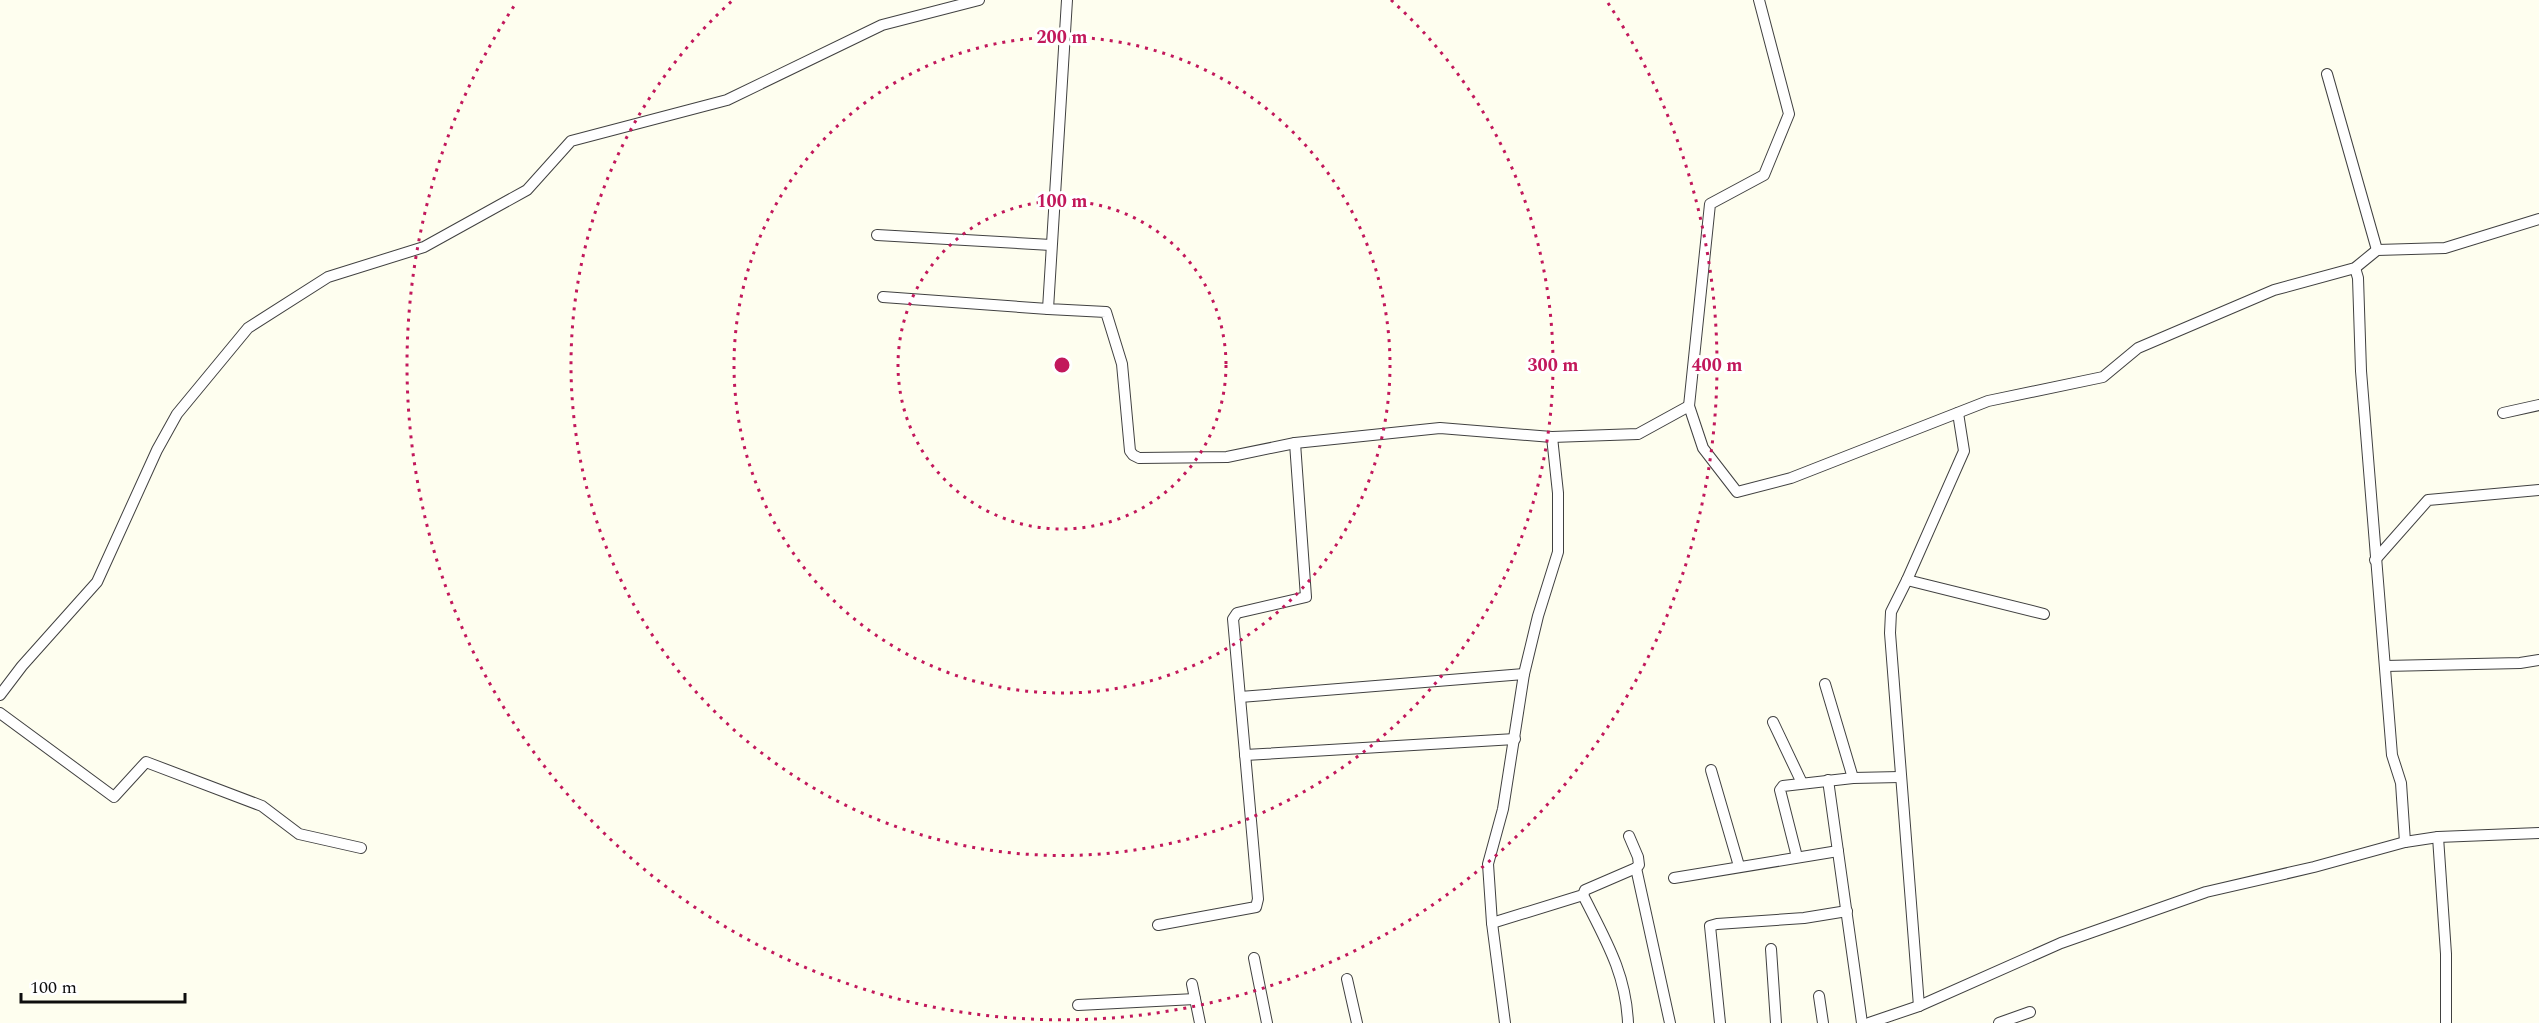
<svg xmlns="http://www.w3.org/2000/svg" width="2539" height="1023" viewBox="0 0 2539 1023" font-family="Spectral,serif">
	<rect width="100%" height="100%" fill="#fefeef"/>
	<g fill="none" stroke-linecap="round" stroke-linejoin="round">
		<defs>
			<g id="street">
				<polyline points="1067,0 1048,309 1106,312 1122,364 1130,451 1133,455 1139,458 1227,457 1295,443 1440,428 1552,437 1638,434 1689,406"/>
				<polyline points="1759,0 1789,114 1764,175 1710,204 1689,406 1703,448 1737,492 1791,478 1988,401 2103,377 2138,348 2274,290 2355,268 2377,250 2445,248 2539,219"/>
				<polyline points="2327,74 2377,250"/>
				<polyline points="877,235 1051,245"/>
				<polyline points="2355,268 2358,278 2361,371 2392,755 2401,783 2405,842"/>
				<polyline points="883,297 1048,309"/>
				<polyline points="2503,413 2539,405"/>
				<polyline points="2375,560 2428,500 2539,490"/>
				<polyline points="1907,580 2044,614"/>
				<polyline points="2385,666 2520,663 2539,660"/>
				<polyline points="1825,684 1853,778"/>
				<polyline points="0,695 22,666 97,582 157,450 177,414 248,328 328,277 424,247 527,190 571,141 727,100 882,25 979,0"/>
				<polyline points="1240,697 1524,674"/>
				<polyline points="0,713 114,797 146,762 262,806 299,834 361,848"/>
				<polyline points="1773,722 1802,783"/>
				<polyline points="1245,755 1515,739"/>
				<polyline points="1711,770 1739,866"/>
				<polyline points="1828,780 1862,1023"/>
				<polyline points="2438,837 2446,954 2446,1023"/>
				<polyline points="1797,857 1780,790 1783,786 1853,778 1900,777"/>
				<polyline points="1636,868 1670,1023"/>
				<polyline points="1674,878 1838,851"/>
				<path d="M1583 895C1605 939 1626 973 1628 1023"/>
				<polyline points="1492,923 1583,895 1585,890 1636,868 1639,865 1638,857 1629,836"/>
				<polyline points="1158,925 1256,907 1258,899 1233,619 1237,613 1306,597 1295,443"/>
				<polyline points="1771,949 1776,1023"/>
				<polyline points="1254,958 1267,1023"/>
				<polyline points="1347,979 1357,1023"/>
				<polyline points="1192,984 1200,1023"/>
				<polyline points="1819,996 1823,1023"/>
				<polyline points="1078,1005 1195,999"/>
				<polyline points="1919,1006 1890,633 1891,612 1907,580 1964,451 1958,413"/>
				<polyline points="1505,1023 1492,923 1488,864 1503,809 1524,674 1538,616 1558,552 1558,493 1552,437"/>
				<polyline points="1720,1023 1710,926 1717,924 1804,918 1847,911"/>
				<polyline points="1869,1023 1919,1006 2061,943 2206,892 2314,867 2405,842 2438,837 2539,833"/>
				<polyline points="1999,1023 2030,1012"/>
			</g>
		</defs>
		<!-- street casing -->
		<use href="#street" stroke="#414141" stroke-width="12"/>
		<!-- street -->
		<use href="#street" stroke="#fff" stroke-width="10"/>
	</g>
	<!-- distance rings -->
	<g fill="none" stroke="#c2185b" stroke-width="3" stroke-dasharray="3 6">
		<circle cx="1062" cy="365" r="164"/>
		<circle cx="1062" cy="365" r="328"/>
		<path d="M1391 0A491 491 0 1 1 733 0"/>
		<path d="M1608 3A655 655 0 1 1 516 3"/>
	</g>
	<circle cx="1062" cy="365" r="9" fill="#c2185b" stroke="#fff" stroke-width="3"/>
	<g font-size="18" text-anchor="middle" font-weight="bold" fill="#c2185b" stroke="#fff" stroke-width="6" stroke-linejoin="round" paint-order="stroke">
		<text x="1062" y="43">200 m</text>
		<text x="1062" y="207">100 m</text>
		<text x="1553" y="371">300 m</text>
		<text x="1717" y="371">400 m</text>
	</g>
	<!-- scale -->
	<path d="M21 993v9h164v-9" fill="none" stroke="#0e0e0e" stroke-width="3"/>
	<text x="30" y="993" font-size="18" fill="#0e0e0e" stroke="#ffffff" stroke-width="4.5" paint-order="stroke">100 m</text>
</svg>
